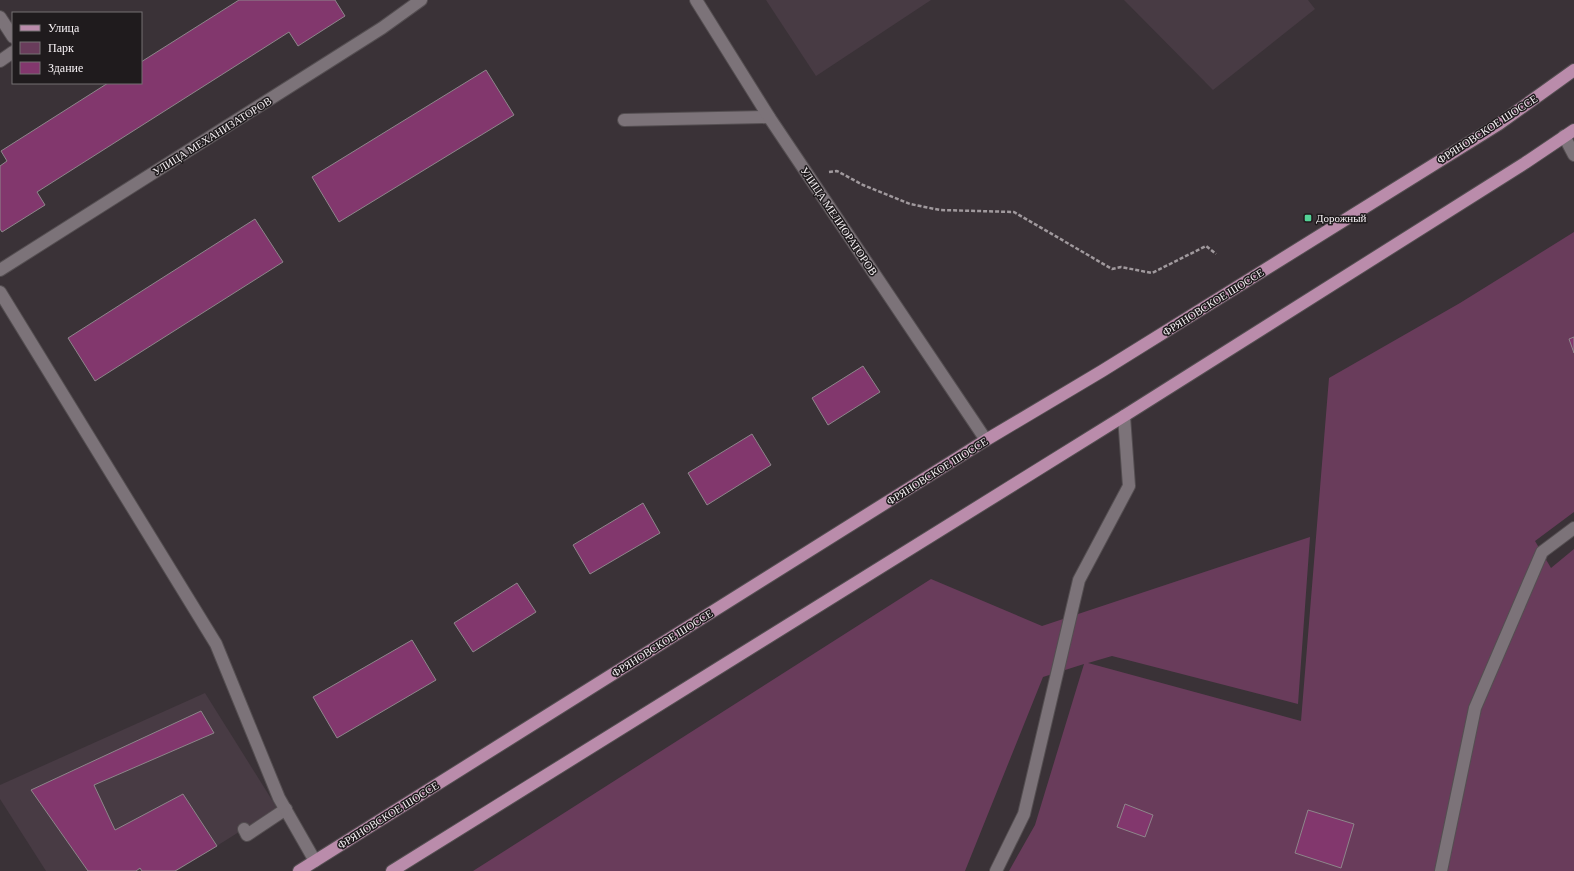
<svg xmlns="http://www.w3.org/2000/svg" width="1574" height="871" viewBox="0 0 1574 871" font-family="Georgia,serif">
	<rect width="100%" height="100%" fill="#3a3237"/>
	<!-- built -->
	<g fill="#483b44">
		<polygon points="766,0 931,0 816,76"/>
		<polygon points="1124,0 1308,0 1315,9 1213,90"/>
		<polygon points="205,693 277,808 177,871 46,871 0,799 0,785"/>
	</g>
	<!-- green -->
	<polygon fill="#693c5b" points="1574,232 1574,512 1535,541 1551,568 1574,549 1574,871 1009,871 1035,825 1084,664 1043,677 965,871 473,871 931,579 1042,626 1310,537 1298,704 1112,656 1088,663 1301,721 1329,378 1460,303"/>
	<!-- building -->
	<g fill="#82376d" stroke="#8e868b">
		<polygon points="239,0 335,0 345,16 298,46 289,32 37,192 45,205 2,232 0,229 0,166 7,161 1,151 108,83 141,83 141,62"/>
		<polygon points="486,70 514,115 339,222 312,177"/>
		<polygon points="255,219 283,262 95,381 68,338"/>
		<polygon points="1574,337 1574,353 1569,339"/>
		<polygon points="863,366 880,392 828,425 812,398"/>
		<polygon points="752,434 771,465 707,505 688,473"/>
		<polygon points="643,503 660,533 590,574 573,545"/>
		<polygon points="517,583 536,612 473,652 454,623"/>
		<polygon points="412,640 436,680 337,738 313,697"/>
		<polygon points="201,711 214,733 94,785 115,830 183,794 217,846 175,871 142,871 140,868 136,871 88,871 31,790"/>
		<polygon points="1125,804 1153,815 1145,837 1117,827"/>
		<polygon points="1308,810 1354,824 1341,868 1295,853"/>
	</g>
	<g fill="none" stroke-linecap="round" stroke-linejoin="round">
		<defs>
			<g id="lane">
				<polyline points="0,17 13,37"/>
				<polyline points="0,61 13,52"/>
				<polyline points="624,120 769,117"/>
				<polyline points="244,829 247,835 286,809"/>
				<polyline points="996,871 1024,814 1079,580 1129,486 1124,416"/>
			</g>
			<g id="street">
				<polyline points="696,0 769,117 986,440"/>
				<polyline points="1564,136 1574,155"/>
				<polyline points="0,270 382,28 421,0"/>
				<polyline points="0,292 216,644 279,798 315,861"/>
				<polyline points="1441,871 1475,708 1542,552 1574,528"/>
			</g>
			<g id="primary">
				<polyline points="299,871 986,440 1102,371 1499,124 1574,70"/>
				<polyline points="392,871 1124,416 1525,163 1574,130"/>
			</g>
		</defs>
		<!-- lane casing -->
		<use href="#lane" stroke="#544e51" stroke-width="14"/>
		<!-- street casing -->
		<use href="#street" stroke="#544e51" stroke-width="14"/>
		<!-- primary casing -->
		<use href="#primary" stroke="#544e51" stroke-width="14"/>
		<!-- path -->
		<polyline stroke="#a0999d" stroke-width="2.5" stroke-dasharray="4 2" stroke-linecap="butt" points="829,172 837,171 863,185 910,204 940,210 1014,212 1112,269 1121,267 1152,273 1206,246 1216,254"/>
		<!-- lane -->
		<use href="#lane" stroke="#7c7379" stroke-width="12"/>
		<!-- street -->
		<use href="#street" stroke="#7c7379" stroke-width="12"/>
		<!-- primary -->
		<use href="#primary" stroke="#ba8cab" stroke-width="12"/>
	</g>
	<!-- markers -->
	<rect fill="#53d396" stroke="#1f1b1d" stroke-width="1.5" x="1304" y="214" width="8" height="8" rx="2"/>
	<g text-anchor="middle" stroke-width="3" stroke-linejoin="round" paint-order="stroke">
		<!-- street labels -->
		<g font-size="11" fill="#f6f1f4" stroke="#1f1b1d">
			<text transform="translate(1487 129) rotate(-33)" y="4">ФРЯНОВСКОЕ ШОССЕ</text>
			<text transform="translate(212 136) rotate(-32)" y="4">УЛИЦА МЕХАНИЗАТОРОВ</text>
			<text transform="translate(839 221) rotate(56)" y="4">УЛИЦА МЕЛИОРАТОРОВ</text>
			<text transform="translate(1213 302) rotate(-32)" y="4">ФРЯНОВСКОЕ ШОССЕ</text>
			<text transform="translate(937 471) rotate(-32)" y="4">ФРЯНОВСКОЕ ШОССЕ</text>
			<text transform="translate(662 643) rotate(-32)" y="4">ФРЯНОВСКОЕ ШОССЕ</text>
			<text transform="translate(388 815) rotate(-32)" y="4">ФРЯНОВСКОЕ ШОССЕ</text>
		</g>
		<!-- poi labels -->
		<g font-size="11" fill="#f6f1f4" stroke="#1f1b1d" text-anchor="start">
			<text x="1316" y="222">Дорожный</text>
		</g>
	</g>
	<!-- legend -->
	<rect x="12" y="12" width="130" height="72" fill="#1f1b1d" stroke="#757173"/>
	<rect x="20" y="25" width="20" height="6" fill="#ba8cab" stroke="#757173"/>
	<text x="48" y="32" font-size="12" fill="#f6f1f4">Улица</text>
	<rect x="20" y="42" width="20" height="12" fill="#693c5b" stroke="#757173"/>
	<text x="48" y="52" font-size="12" fill="#f6f1f4">Парк</text>
	<rect x="20" y="62" width="20" height="12" fill="#82376d" stroke="#757173"/>
	<text x="48" y="72" font-size="12" fill="#f6f1f4">Здание</text>
</svg>
